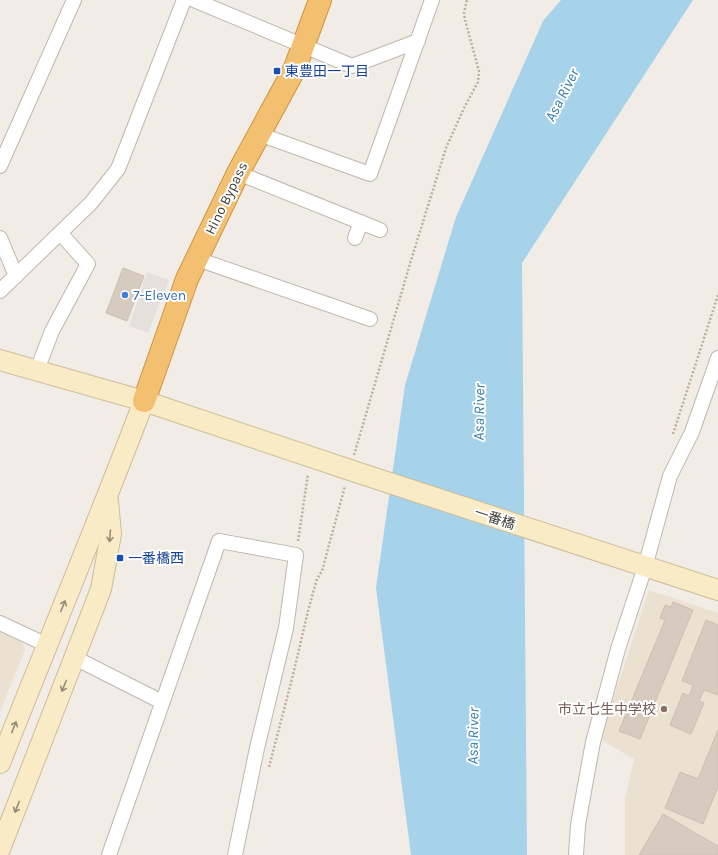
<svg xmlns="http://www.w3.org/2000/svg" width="718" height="855" viewBox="0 0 718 855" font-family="Karla,'Noto Sans JP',sans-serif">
	<rect width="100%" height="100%" fill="#f1ede6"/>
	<!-- education -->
	<g fill="#eae1d1">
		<polygon points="649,590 718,613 718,855 625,855 625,799 634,759 600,739"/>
		<polygon points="0,631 22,641 25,650 0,712"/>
	</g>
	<!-- parking -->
	<polygon fill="#e3e0de" points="147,272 169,280 148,333 129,326"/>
	<!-- water -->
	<polygon fill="#a6d2ea" points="561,0 693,0 522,263 527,855 411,855 376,588 405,385 456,217 543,21"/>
	<!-- building -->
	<g fill="#d5cbbf" stroke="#ccc0b0">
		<polygon points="123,268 144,276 127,321 106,313"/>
		<polygon points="673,602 693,610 640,739 619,731 665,620 660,618 665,605 671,607"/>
		<polygon points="706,620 718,625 718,695 704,690 699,701 704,703 691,734 670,725 683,693 689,696 693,685 682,681"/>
		<polygon points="718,730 718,787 703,824 665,808 680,772 698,779"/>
		<polygon points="663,814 718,846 718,855 639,855"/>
	</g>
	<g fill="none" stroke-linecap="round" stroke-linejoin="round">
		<defs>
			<g id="street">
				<polyline points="194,0 352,66 418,41"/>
				<polyline points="259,134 370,174 432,0"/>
				<polyline points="0,166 74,0"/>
				<polyline points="238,173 380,230"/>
				<polyline points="0,238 16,276"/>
				<polyline points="355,238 361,222"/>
				<polyline points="197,259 370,319"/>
				<polyline points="0,291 91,203 118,169 184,0"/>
				<polyline points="37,370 52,331 88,264 61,234"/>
				<polyline points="0,623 47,645"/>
				<polyline points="75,658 162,702"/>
				<polyline points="109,855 219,541 296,555 286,628 257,748 235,855"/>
				<polyline points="576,855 578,825 586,780 593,742 618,649 645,567 670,476 692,432 718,358"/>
			</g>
			<g id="secondary">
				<polyline points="0,360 144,401 359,473 718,590"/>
				<path d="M0 763C48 642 98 522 144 401"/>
				<polyline points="0,849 101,589 111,534 108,501"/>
			</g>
			<polyline id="highway" points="144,401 187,279 238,173 295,68 320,0"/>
		</defs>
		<!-- street casing -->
		<use href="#street" stroke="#bfb7ac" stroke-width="16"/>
		<!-- secondary casing -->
		<use href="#secondary" stroke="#cebd98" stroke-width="22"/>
		<!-- highway casing -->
		<use href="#highway" stroke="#d09441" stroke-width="24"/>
		<!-- path -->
		<g stroke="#bdaf9c" stroke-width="2.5" stroke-dasharray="2 2" stroke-linecap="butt">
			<polyline points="673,434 718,295"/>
			<polyline points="354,455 412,257 446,148 464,108 478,82 479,71 465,20 464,13 467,0"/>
			<polyline points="298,541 308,474"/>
			<polyline points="269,767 293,675 308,611 317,579 322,571 345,486"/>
		</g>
		<!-- street -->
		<use href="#street" stroke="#fff" stroke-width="14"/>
		<!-- secondary -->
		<use href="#secondary" stroke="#faebc7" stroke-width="20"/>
		<!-- highway -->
		<use href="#highway" stroke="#f2c070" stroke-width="22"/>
	</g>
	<!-- one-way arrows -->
	<defs><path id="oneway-shaft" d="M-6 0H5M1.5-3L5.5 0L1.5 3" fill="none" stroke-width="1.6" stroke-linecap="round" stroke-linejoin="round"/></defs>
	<g stroke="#958b77">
		<use href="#oneway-shaft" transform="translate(110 536) rotate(94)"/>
		<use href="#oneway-shaft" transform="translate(63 606) rotate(-68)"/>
		<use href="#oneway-shaft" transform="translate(64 686) rotate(112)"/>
		<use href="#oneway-shaft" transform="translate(14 727) rotate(-68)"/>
		<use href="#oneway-shaft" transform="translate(17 807) rotate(112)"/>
	</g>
	<!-- markers -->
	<g fill="#1a4fb4" stroke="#fff" stroke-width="1.5">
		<rect x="273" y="67" width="8" height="8" rx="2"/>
		<rect x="116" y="554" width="8" height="8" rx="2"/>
	</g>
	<circle fill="#3f7fe0" stroke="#fff" stroke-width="1.5" cx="125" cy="295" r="4"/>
	<circle fill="#8d6e63" stroke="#fff" stroke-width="1.5" cx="664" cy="709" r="4"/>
	<g text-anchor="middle" stroke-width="4" stroke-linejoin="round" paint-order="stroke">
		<!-- transit labels -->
		<g font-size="14" fill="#164399" stroke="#fff" text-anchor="start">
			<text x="285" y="76">東豊田一丁目</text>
			<text x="128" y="563">一番橋西</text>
		</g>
		<!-- street labels -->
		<g font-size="14" fill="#433d36" stroke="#fff">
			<text transform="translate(226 198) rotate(-64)" y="5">Hino Bypass</text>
			<text transform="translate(495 518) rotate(18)" y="5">一番橋</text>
		</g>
		<!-- shop labels -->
		<g font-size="14" fill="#366cbe" stroke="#fff" text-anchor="start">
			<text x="133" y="300">7-Eleven</text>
		</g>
		<!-- education labels -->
		<g font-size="14" fill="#785e54" stroke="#fff" text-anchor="end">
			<text x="656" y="714">市立七生中学校</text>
		</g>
		<!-- water labels -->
		<g font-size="15" font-style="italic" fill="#387da6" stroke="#fff">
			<text transform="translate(562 95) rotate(-63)" y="5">Asa River</text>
			<text transform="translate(479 412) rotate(-89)" y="5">Asa River</text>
			<text transform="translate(473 736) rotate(-89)" y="5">Asa River</text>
		</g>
	</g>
</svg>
